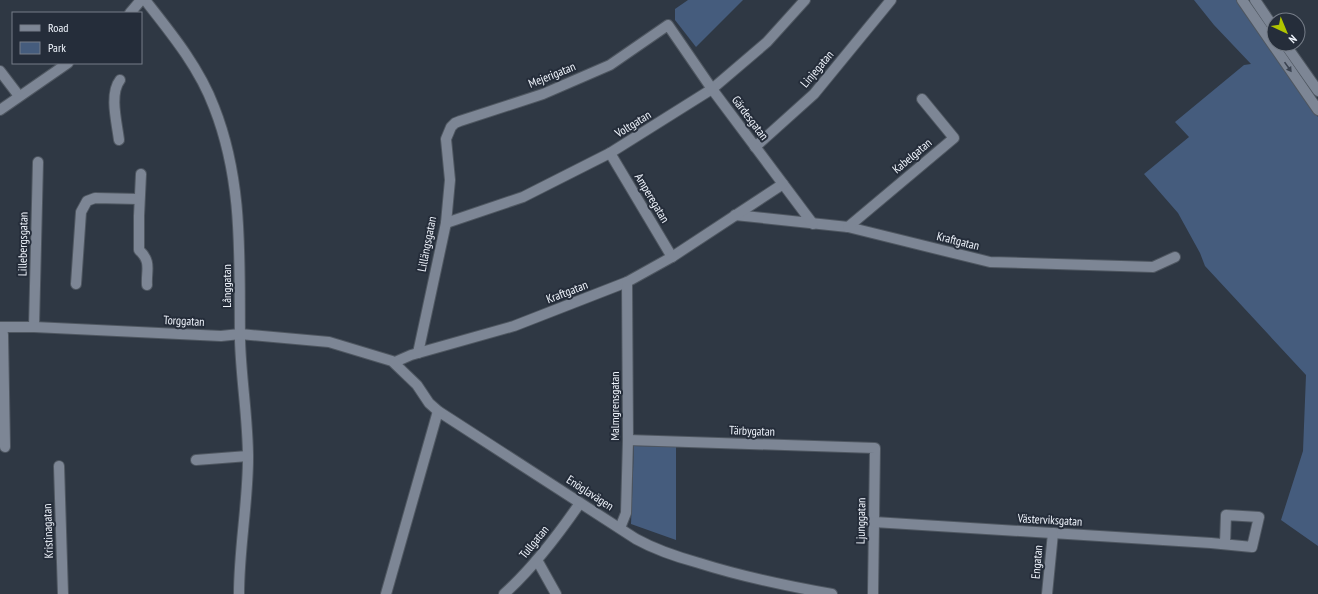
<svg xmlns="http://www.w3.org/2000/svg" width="1318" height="594" viewBox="0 0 1318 594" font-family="'PT Sans Narrow',sans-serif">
	<rect width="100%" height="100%" fill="#2f3844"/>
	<!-- green -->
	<g fill="#455c7d">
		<polygon points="688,0 743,0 696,47 675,20 675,9"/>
		<polygon points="1194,0 1237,0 1318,117 1318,546 1281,520 1303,451 1306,375 1205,266 1200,253 1178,213 1144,174 1189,137 1175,122 1244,65 1251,64 1214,25"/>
		<polygon points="634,446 676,447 676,540 631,524"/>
	</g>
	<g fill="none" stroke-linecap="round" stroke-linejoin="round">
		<defs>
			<g id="minor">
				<path d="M145 0C171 33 199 67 214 107 244 183 239 260 240 340 241 379 248 418 248 458 248 503 239 548 239 594"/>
				<polyline points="0,71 19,96"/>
				<path d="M119 140C117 123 109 94 120 80"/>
				<polyline points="755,147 814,94 891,0"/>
				<polyline points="610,153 672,257"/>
				<path d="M141 174 139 216V250C152 262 146 270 147 285"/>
				<polyline points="735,215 848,227 990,262 1153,267 1175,257"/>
				<polyline points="446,223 523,197 610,153 712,89 767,42 805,0"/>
				<polyline points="848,227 954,138 922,99"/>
				<polyline points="76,284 81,212 87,201 95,198 139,199"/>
				<polyline points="2,327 3,335 5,447"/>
				<polyline points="34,327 38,162"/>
				<polyline points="418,353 446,223 450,180 446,139 451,127 455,123 460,121 543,94 610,65 668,25 712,89 813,224"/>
				<polyline points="395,362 411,355 514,326 627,282 672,257 783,184"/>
				<polyline points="628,440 875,448 873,594"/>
				<polyline points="196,460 248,456"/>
				<polyline points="59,466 63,594"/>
				<polyline points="874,522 1211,543 1252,547 1259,517 1226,515 1225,544"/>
				<polyline points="620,528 626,513 628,440 627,282"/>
				<polyline points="537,560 556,594"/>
				<polyline points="386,594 438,411"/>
				<path d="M504 594C533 568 558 535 580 503"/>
				<polyline points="1047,594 1053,533"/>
			</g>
			<g id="tertiary">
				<polyline points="1242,0 1318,110"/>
				<polyline points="1255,0 1274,28"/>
				<polyline points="1285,44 1318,91"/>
				<path d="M0 327H34L221 336 240 334 329 342 392 361 417 385 429 403 438 411 636 539C656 550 677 557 699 563 743 577 787 586 832 594"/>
			</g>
			<g id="secondary">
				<polyline points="130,13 141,0"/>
				<polyline points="0,110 68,63"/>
			</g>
		</defs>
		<!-- minor casing -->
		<use href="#minor" stroke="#4f5761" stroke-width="12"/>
		<!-- tertiary casing -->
		<use href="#tertiary" stroke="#4f5761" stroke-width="12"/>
		<!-- secondary casing -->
		<use href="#secondary" stroke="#4f5761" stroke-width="12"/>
		<!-- minor -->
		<use href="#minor" stroke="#7d8695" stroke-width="10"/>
		<!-- tertiary -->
		<use href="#tertiary" stroke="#7d8695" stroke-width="10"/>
		<!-- secondary -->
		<use href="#secondary" stroke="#7d8695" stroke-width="10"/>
	</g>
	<!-- one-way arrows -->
	<defs><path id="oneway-solid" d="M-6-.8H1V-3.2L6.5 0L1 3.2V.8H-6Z"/></defs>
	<use fill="#3b4351" href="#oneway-solid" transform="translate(1288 67) rotate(55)"/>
	<g text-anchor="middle" stroke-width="4" stroke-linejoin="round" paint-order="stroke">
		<!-- street labels -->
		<g font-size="12" fill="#f0f5fd" stroke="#252d3a">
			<text transform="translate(817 69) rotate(-50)" y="4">Linjegatan</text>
			<text transform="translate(552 75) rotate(-22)" y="4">Mejerigatan</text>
			<text transform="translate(750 118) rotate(53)" y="4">Gärdesgatan</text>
			<text transform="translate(633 124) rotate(-32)" y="4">Voltgatan</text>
			<text transform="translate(912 156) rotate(-40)" y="4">Kabelgatan</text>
			<text transform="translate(652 198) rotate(59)" y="4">Amperegatan</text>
			<text transform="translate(958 241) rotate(14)" y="4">Kraftgatan</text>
			<text transform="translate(23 244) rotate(-89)" y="4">Lillebergsgatan</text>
			<text transform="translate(427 244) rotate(-79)" y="4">Lillängsgatan</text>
			<text transform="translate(227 286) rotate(-90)" y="4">Långgatan</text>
			<text transform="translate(567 292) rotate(-21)" y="4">Kraftgatan</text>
			<text transform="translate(184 321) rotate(3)" y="4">Torggatan</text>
			<text transform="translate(615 406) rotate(-90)" y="4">Malmgrensgatan</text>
			<text transform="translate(752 431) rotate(2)" y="4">Tärbygatan</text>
			<text transform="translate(590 493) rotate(33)" y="4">Enöglavägen</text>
			<text transform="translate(1050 520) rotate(3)" y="4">Västerviksgatan</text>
			<text transform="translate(861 521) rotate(-89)" y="4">Ljunggatan</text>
			<text transform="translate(48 531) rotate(-92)" y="4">Kristinagatan</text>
			<text transform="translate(534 542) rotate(-51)" y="4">Tullgatan</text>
			<text transform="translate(1037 562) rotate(-85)" y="4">Engatan</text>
		</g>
	</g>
	<!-- legend -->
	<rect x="12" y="12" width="130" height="52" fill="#252d3a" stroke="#767d88"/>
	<rect x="20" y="25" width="20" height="6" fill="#7d8695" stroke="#767d88"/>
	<text x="48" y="32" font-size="12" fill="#f0f5fd">Road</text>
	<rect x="20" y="42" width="20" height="12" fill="#455c7d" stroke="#767d88"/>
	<text x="48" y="52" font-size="12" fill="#f0f5fd">Park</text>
	<!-- north arrow -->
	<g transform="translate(1286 32) rotate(136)"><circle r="19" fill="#252d3a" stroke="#767d88"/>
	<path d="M0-3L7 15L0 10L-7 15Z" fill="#b1c500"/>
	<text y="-6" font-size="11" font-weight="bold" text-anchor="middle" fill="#f0f5fd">N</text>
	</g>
</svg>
